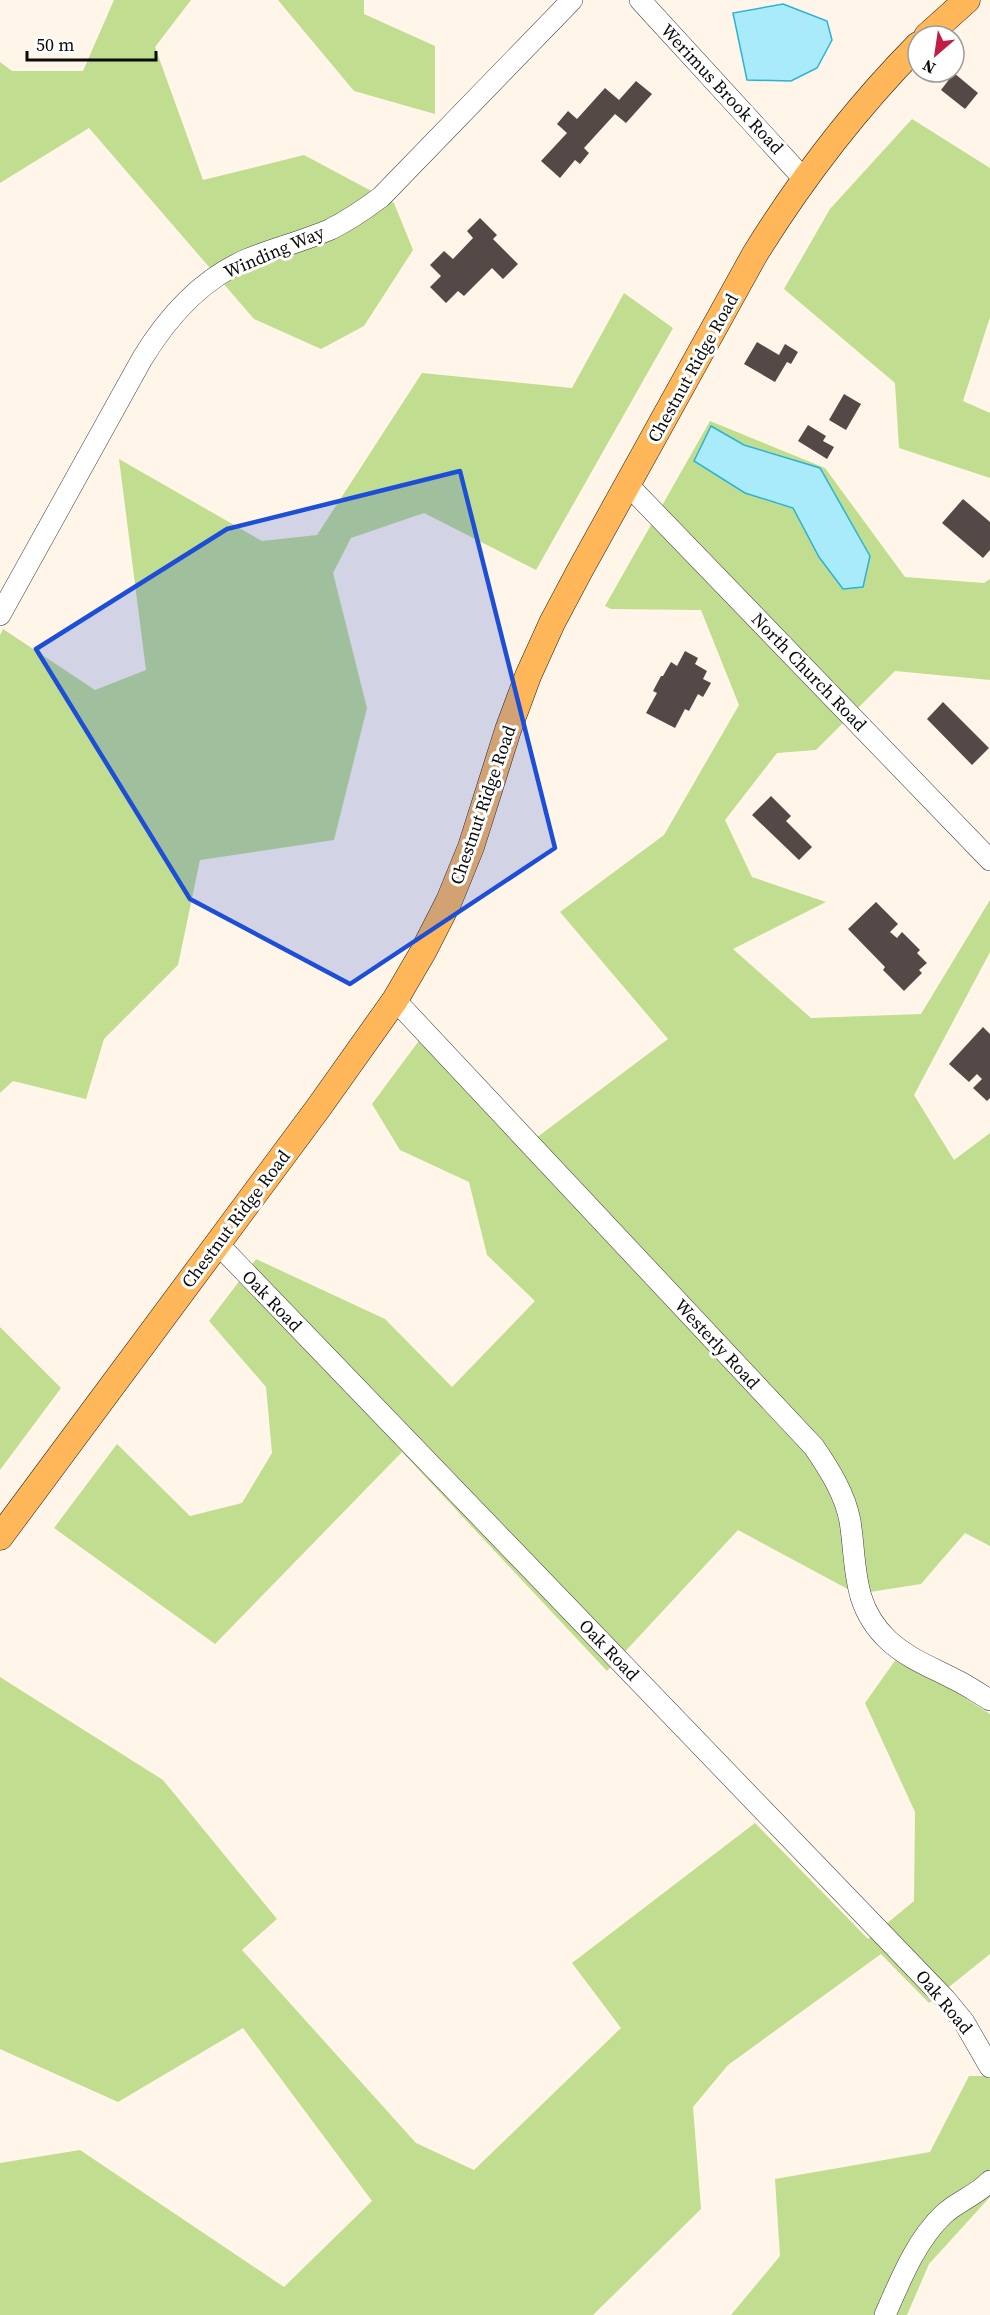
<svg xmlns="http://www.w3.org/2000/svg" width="990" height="2315" viewBox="0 0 990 2315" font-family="'Source Serif 4',serif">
	<rect width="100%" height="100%" fill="#fff6e9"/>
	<!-- forest -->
	<g fill="#c1dd8f">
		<polygon points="114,0 191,0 155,47 203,180 304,155 394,203 413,250 364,326 321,349 254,319 89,128 0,183 0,62 12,71 83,71"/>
		<polygon points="278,0 364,0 364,14 435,46 435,114 354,91"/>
		<polygon points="912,119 990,168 990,317 963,401 990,413 990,478 899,448 895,383 784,289 830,209"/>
		<polygon points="624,293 673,328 536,570 424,513 351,538 333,573 367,708 334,840 200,860 178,965 104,1039 86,1099 13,1081 0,1093 0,635 3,629 95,690 146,670 119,459 262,541 317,535 422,373 572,388"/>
		<polygon points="710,421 825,468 905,577 984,583 990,579 990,680 895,671 816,750 777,753 725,820 752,877 826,902 733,949 811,1018 921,1014 990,900 990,952 914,1095 954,1160 990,1133 990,1546 965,1533 921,1584 857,1594 738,1530 607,1671 402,1452 215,1644 54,1528 117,1444 190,1516 242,1503 272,1453 266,1387 209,1321 256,1259 385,1319 452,1387 535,1301 487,1255 469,1182 400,1150 372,1104 421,1038 528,1144 668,1039 560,912 664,835 739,705 701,610 611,609 605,606"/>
		<polygon points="0,1327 61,1388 0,1470"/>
		<polygon points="899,1655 990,1714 990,1954 929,2003 881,1954 728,2065 693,2107 701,2209 593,2315 0,2315 0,2163 80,2150 284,2287 372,2201 243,2028 118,2102 0,2049 0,1677 163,1780 277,1919 242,1950 416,2143 474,2170 621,2028 572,1963 755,1823 868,1939 914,1901 915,1812 865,1703"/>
		<polygon points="969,2076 990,2076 990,2197 929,2264 907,2315 731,2315 780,2256 775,2179 930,2152"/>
	</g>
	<!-- water -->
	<g fill="#a9ebfa" stroke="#2cb2d6" stroke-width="1.5">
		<polygon points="783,4 827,21 832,40 817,68 791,81 747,80 733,13"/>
		<polygon points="711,426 744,445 820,468 870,556 863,587 843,589 819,557 793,508 745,493 694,461"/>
	</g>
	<!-- building -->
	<g fill="#544947">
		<polygon points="954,73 978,93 965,109 941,90"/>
		<polygon points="636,81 652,94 626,123 615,114 584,148 589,153 580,164 575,160 560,178 541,161 567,133 557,124 568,111 577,119 605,88 619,100"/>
		<polygon points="480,218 497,235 493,239 518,264 503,279 492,268 464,296 458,291 446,303 430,287 441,276 430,265 444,251 453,259 473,238 467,231"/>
		<polygon points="757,342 779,355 785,344 798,352 791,364 787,362 775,382 744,364"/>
		<polygon points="844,394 861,404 846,430 829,420"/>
		<polygon points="808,425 826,436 823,441 834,447 827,459 798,441"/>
		<polygon points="963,499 990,522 990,550 983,558 942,523"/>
		<polygon points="685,651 698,658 695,664 707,671 703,679 711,683 703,697 698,694 689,711 685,709 675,728 646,713 657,693 653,691 661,676 663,676 671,662 677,666"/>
		<polygon points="943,702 989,748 972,765 927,719"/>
		<polygon points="771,796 791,816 786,821 812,847 799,860 752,815"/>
		<polygon points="876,902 898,924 890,932 897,938 902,932 920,950 917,953 927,963 919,970 922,973 904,991 883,970 885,967 848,929"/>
		<polygon points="983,1027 990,1034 990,1098 987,1101 973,1088 982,1079 977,1074 969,1082 949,1064"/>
	</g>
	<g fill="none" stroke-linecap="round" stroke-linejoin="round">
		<defs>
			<g id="minor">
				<polyline points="640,0 804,179"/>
				<polyline points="628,485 990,860"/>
				<path d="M0 615 142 359C168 316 201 279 248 259 275 248 304 241 331 229 349 220 365 209 381 197L572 0"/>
				<path d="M395 1000 814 1447C829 1469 845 1494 850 1521 857 1565 851 1605 888 1640 907 1658 931 1667 954 1679 967 1685 978 1693 990 1700"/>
				<polyline points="217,1243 945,1999 964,2022 990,2067"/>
				<path d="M885 2315C900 2281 916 2240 944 2214 958 2201 977 2195 990 2181"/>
			</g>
			<g id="major">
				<polyline points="927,36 967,0"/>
				<path d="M0 1537 319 1107 395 1000 423 952 449 901 471 847 508 730 528 676 552 623 579 572 755 254C802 178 855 109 918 45"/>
			</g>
		</defs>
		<!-- minor casing -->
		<use href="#minor" stroke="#3e3e3e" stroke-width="22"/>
		<!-- major casing -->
		<use href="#major" stroke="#1c1c1c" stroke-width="27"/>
		<!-- minor -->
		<use href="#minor" stroke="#fff" stroke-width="21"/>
		<!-- major -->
		<use href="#major" stroke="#ffb759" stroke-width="26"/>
	</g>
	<!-- marked area -->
	<path fill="#1d4ed8" fill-opacity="0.2" stroke="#1d4ed8" stroke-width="4.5" stroke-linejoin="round" d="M460 471 555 848 350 984 190 899 36 649 227 529Z"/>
	<g text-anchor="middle" stroke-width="6" stroke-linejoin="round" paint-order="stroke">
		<!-- street labels -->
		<g font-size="18" fill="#0b0b0b" stroke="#fff">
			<text transform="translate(722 89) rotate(47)" y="6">Werimus Brook Road</text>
			<text transform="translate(274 252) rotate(-23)" y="6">Winding Way</text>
			<text transform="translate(693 368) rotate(-61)" y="6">Chestnut Ridge Road</text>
			<text transform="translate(809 672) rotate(46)" y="6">North Church Road</text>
			<text transform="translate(483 805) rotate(-71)" y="6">Chestnut Ridge Road</text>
			<text transform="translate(236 1219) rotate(-53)" y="6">Chestnut Ridge Road</text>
			<text transform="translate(272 1301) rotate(46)" y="6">Oak Road</text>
			<text transform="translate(717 1344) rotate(47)" y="6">Westerly Road</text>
			<text transform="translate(609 1650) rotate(46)" y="6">Oak Road</text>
			<text transform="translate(944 2002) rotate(50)" y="6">Oak Road</text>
		</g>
	</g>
	<!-- north arrow -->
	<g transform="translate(936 54) rotate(209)"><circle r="28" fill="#ffffff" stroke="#9d9d9d" stroke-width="1.5"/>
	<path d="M0-4.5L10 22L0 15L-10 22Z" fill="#c31b43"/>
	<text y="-9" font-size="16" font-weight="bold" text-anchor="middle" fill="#0b0b0b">N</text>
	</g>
	<!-- scale -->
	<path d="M27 51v9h129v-9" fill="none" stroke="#0b0b0b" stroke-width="3"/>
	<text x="36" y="51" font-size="18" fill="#0b0b0b" stroke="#ffffff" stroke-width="4.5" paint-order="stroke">50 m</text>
</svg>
